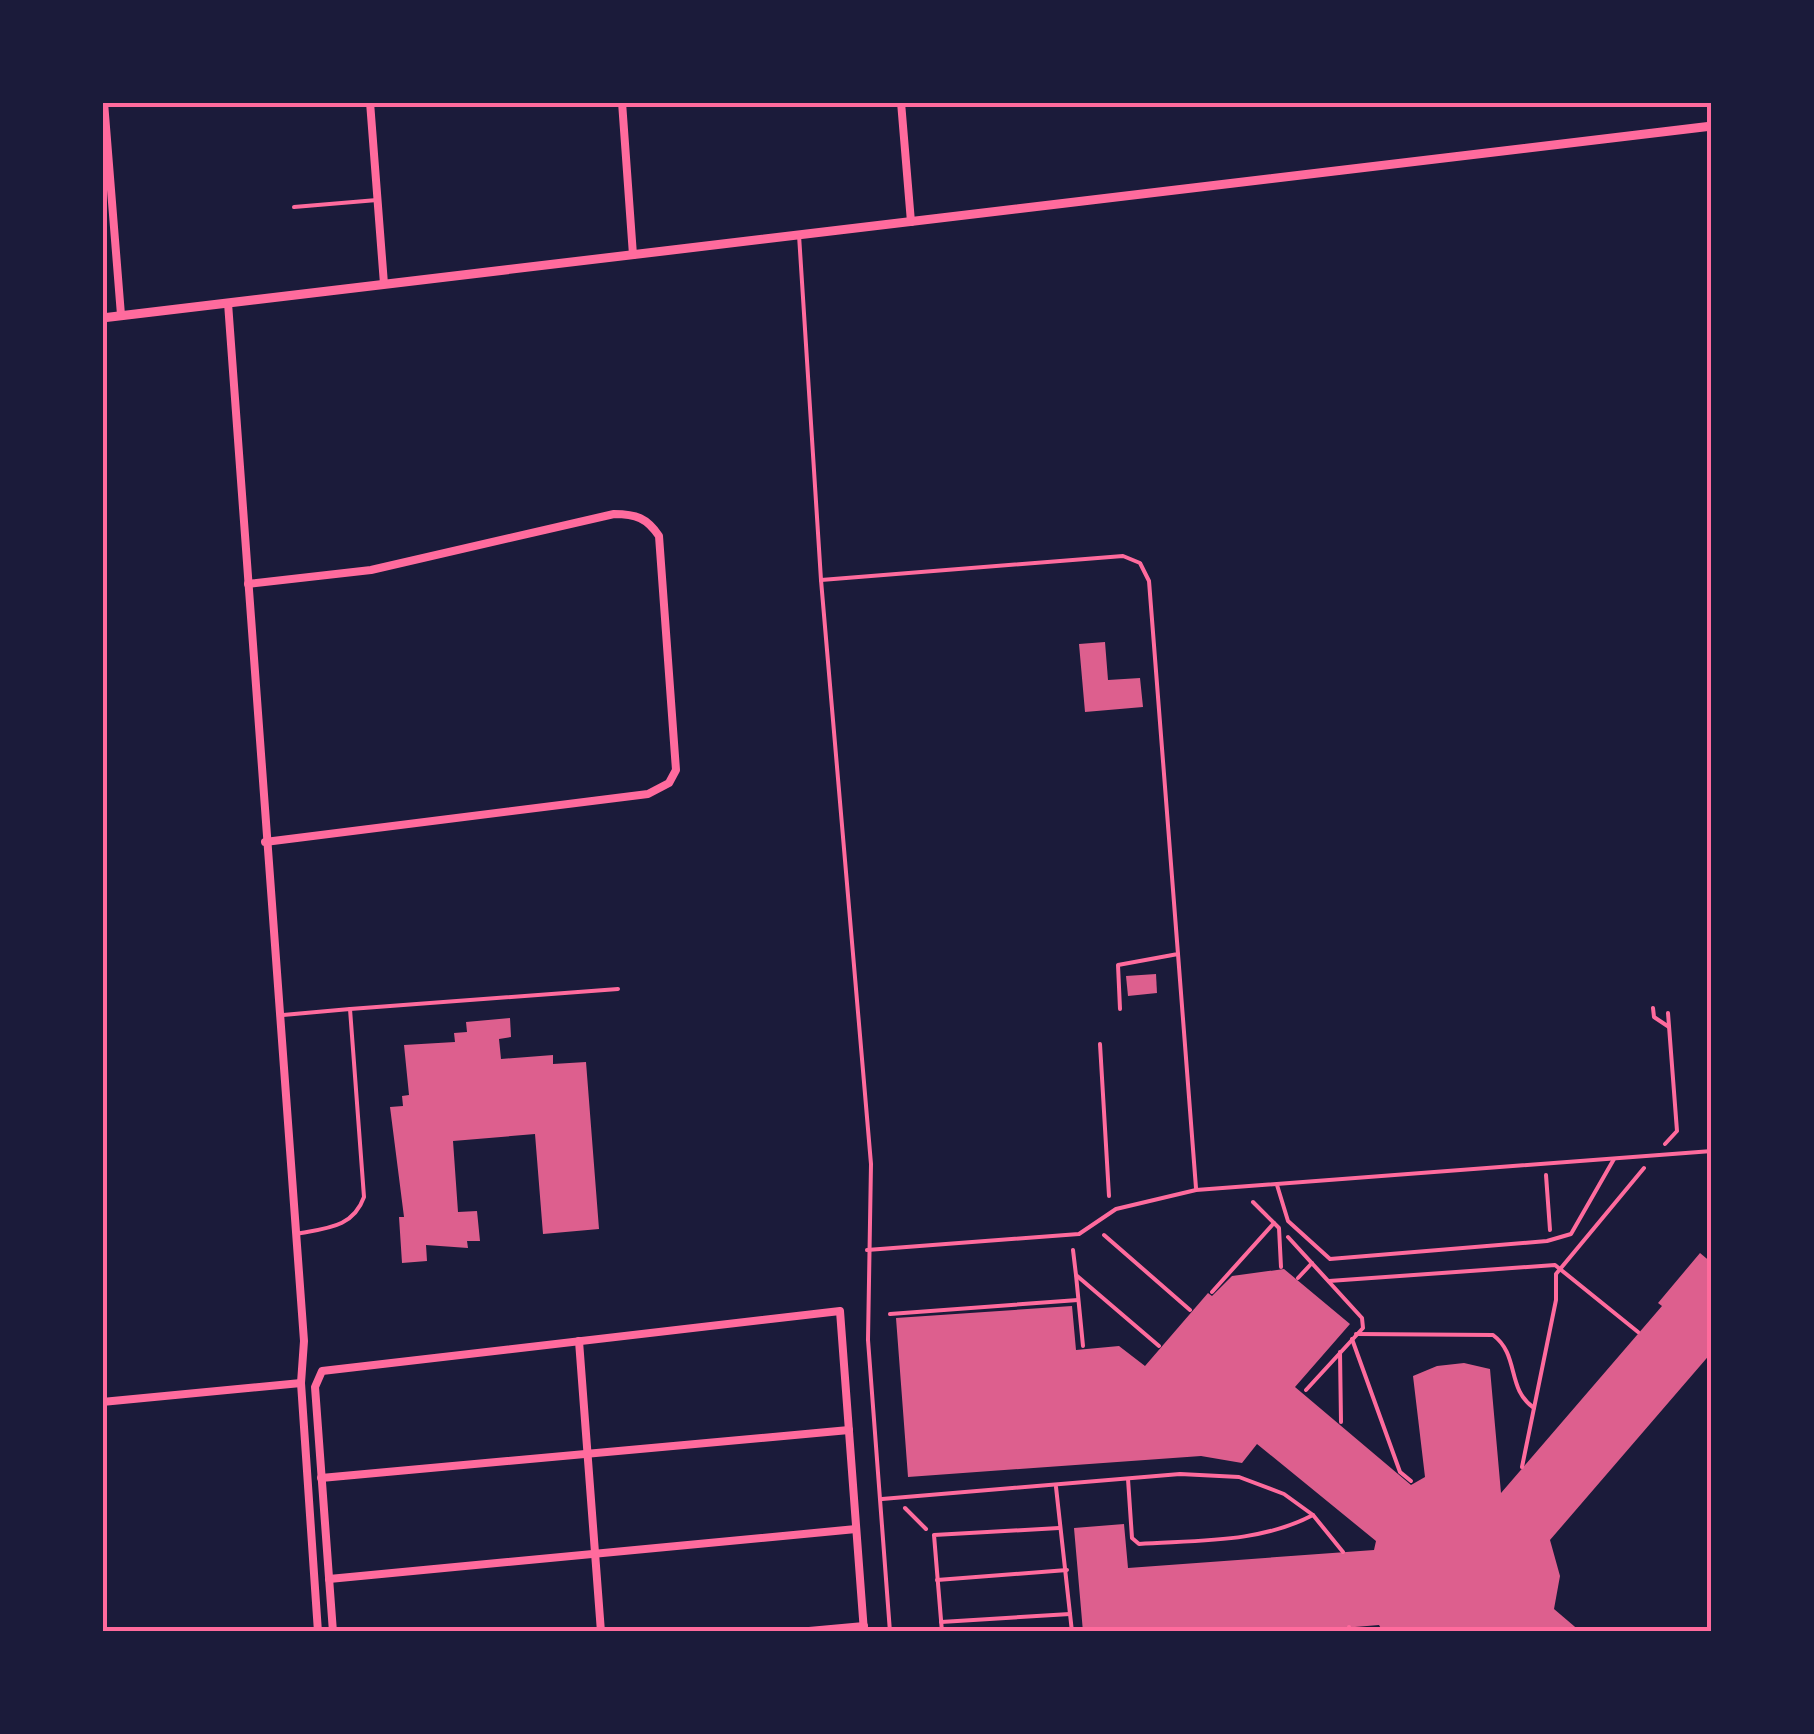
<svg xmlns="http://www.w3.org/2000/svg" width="1814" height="1734" viewBox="0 0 1814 1734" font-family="Quicksand,sans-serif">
	<rect width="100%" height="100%" fill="#1b1b3a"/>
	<!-- building -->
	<g fill="#dd5f8e">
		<polygon points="1105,642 1108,680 1140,678 1143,707 1085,712 1079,644"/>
		<polygon points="1156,974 1157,993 1128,996 1126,976"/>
		<polygon points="510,1018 511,1037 499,1039 501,1059 553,1055 553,1064 586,1062 599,1229 543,1234 535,1134 453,1141 458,1212 477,1211 480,1241 467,1241 468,1248 426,1245 427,1261 402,1263 399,1217 404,1217 390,1107 403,1106 402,1096 409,1095 404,1045 455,1042 454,1033 467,1032 466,1022"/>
		<polygon points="1700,1253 1712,1263 1712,1352 1550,1540 1560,1576 1554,1609 1581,1632 1383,1632 1379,1625 1295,1632 1083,1632 1074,1528 1124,1524 1128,1568 1374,1550 1376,1541 1257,1444 1242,1463 1201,1456 908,1477 896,1318 1072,1306 1076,1350 1119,1346 1145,1366 1208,1293 1212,1296 1232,1276 1284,1269 1350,1324 1295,1387 1411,1485 1425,1477 1413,1376 1437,1366 1464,1363 1490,1369 1501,1493 1662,1306 1658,1303"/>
	</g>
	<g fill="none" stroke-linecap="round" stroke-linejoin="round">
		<!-- path -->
		<g stroke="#ff6b9d" stroke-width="4">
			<polyline points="1653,1008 1654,1017 1669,1027"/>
			<polyline points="1100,1044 1109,1196"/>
			<polyline points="1665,1144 1677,1131 1668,1013"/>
			<polyline points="1546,1175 1550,1230"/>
			<polyline points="1253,1202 1278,1227"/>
			<polyline points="1279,1228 1281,1267"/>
			<polyline points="1104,1235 1190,1310"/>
			<polyline points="1288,1237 1362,1318 1363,1328 1306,1390"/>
			<polyline points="1073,1250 1076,1275 1159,1346"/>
			<polyline points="1076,1275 1083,1346"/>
			<polyline points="1298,1278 1312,1263"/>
			<polyline points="1329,1281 1555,1265 1638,1332"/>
			<polyline points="1212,1292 1274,1223"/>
			<polyline points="890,1314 1078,1300"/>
			<path d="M1356 1334 1493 1335C1520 1355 1506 1389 1534 1408"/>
			<polyline points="1352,1339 1400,1472 1411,1481"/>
			<polyline points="1340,1352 1341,1422"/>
			<polyline points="1522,1467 1556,1300 1556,1274 1644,1168"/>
			<polyline points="905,1508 926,1529"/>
		</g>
		<!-- service -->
		<g stroke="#ff6b9d" stroke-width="4">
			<polyline points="294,207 377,200"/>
			<polyline points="799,235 821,580 871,1164 868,1340 890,1632"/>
			<polyline points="821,580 1123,556 1140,563 1149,581 1178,954 1118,965 1120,1009"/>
			<polyline points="1178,954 1196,1188"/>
			<polyline points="350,1009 618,989"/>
			<path d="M283 1015 350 1009 364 1197C353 1228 326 1228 296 1234"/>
			<polyline points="1277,1185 1288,1221 1330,1259 1547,1241 1571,1234 1614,1159"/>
			<polyline points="867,1250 1079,1234 1116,1209 1196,1190 1712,1151"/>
			<path d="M1128 1479 1132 1538 1139 1544C1198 1540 1260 1543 1313 1515"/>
			<polyline points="1056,1487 1072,1632"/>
			<polyline points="882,1499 1180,1474 1239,1477 1284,1494 1313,1515 1343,1552"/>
			<polyline points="937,1580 1067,1570"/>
			<polyline points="941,1622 1070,1614"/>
			<polyline points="942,1632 934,1535 1059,1528"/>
			<polyline points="1349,1632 1349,1627"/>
		</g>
		<!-- minor -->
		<g stroke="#ff6b9d" stroke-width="8">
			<polyline points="104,102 121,315"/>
			<polyline points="370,102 384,284"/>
			<polyline points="622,102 633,255"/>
			<polyline points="901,102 911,222"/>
			<polyline points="228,303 304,1341 301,1383 318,1632"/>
			<path d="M248 584 371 570 614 514C636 514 647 518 659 536L676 770 669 783 648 794 265 842"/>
			<polyline points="579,1341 601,1632"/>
			<polyline points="102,1402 301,1383"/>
			<polyline points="321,1478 849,1430"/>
			<polyline points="329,1579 856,1529"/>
			<polyline points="333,1632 315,1387 322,1371 840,1311 864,1632"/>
			<polyline points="798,1632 864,1626"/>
		</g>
		<!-- tertiary -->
		<polyline stroke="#ff6b9d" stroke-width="9" points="102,318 1712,126"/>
	</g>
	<!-- border -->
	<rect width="1814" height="1734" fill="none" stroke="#1b1b3a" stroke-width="210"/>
	<rect x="105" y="105" width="1604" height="1524" fill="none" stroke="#ff6b9d" stroke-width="4"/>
</svg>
